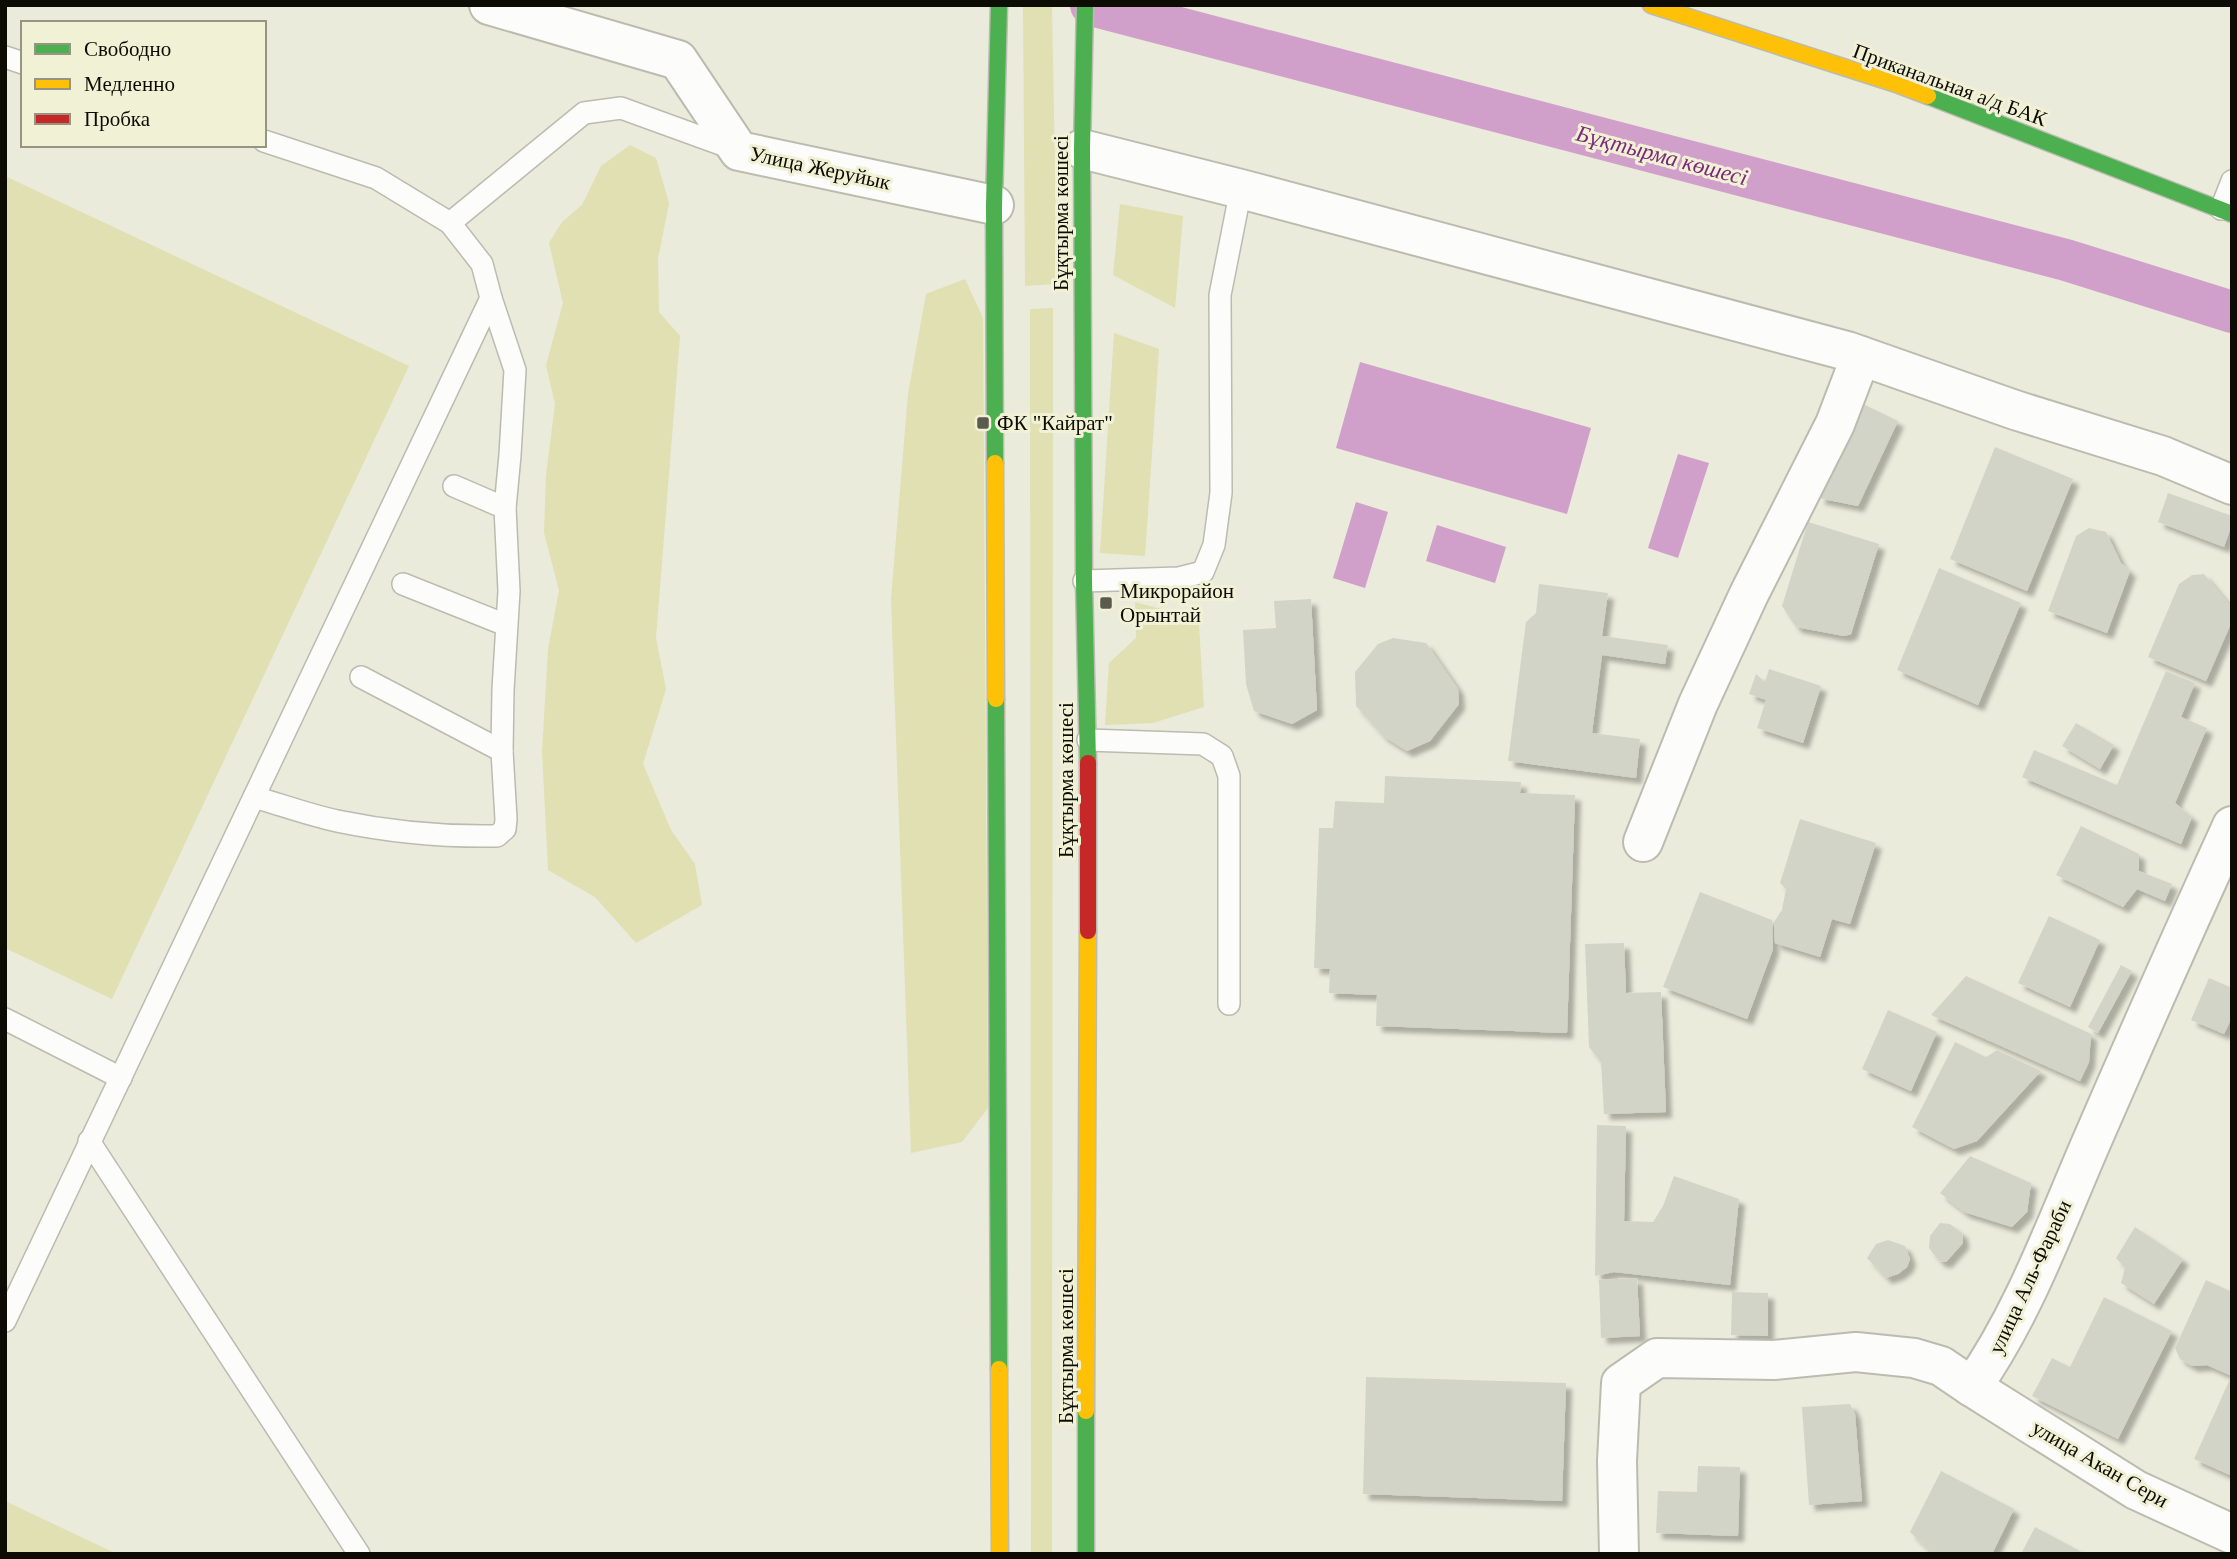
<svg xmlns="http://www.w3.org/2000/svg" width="2237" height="1559" viewBox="0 0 2237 1559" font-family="Georgia,serif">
	<defs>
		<filter id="shadow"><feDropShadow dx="6" dy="6" stdDeviation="2" flood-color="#0004"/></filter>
	</defs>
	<rect width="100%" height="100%" fill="#eaebdb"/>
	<!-- green -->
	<g fill="#e0e0b3">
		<polygon points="1023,5 1052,5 1057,284 1025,286"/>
		<polygon points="630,145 656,158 669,203 658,259 659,312 680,336 656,638 666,689 643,764 671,830 695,864 702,905 636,943 595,897 548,870 542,751 548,649 559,590 544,533 546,475 555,404 546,365 563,303 549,243 562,222 582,205 601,166"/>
		<polygon points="5,176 409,366 112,999 5,948"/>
		<polygon points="1120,204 1183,216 1175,308 1113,275"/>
		<polygon points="965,279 983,318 988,1108 962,1142 911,1153 891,599 908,394 926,294"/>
		<polygon points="1053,308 1052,1554 1031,1554 1030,309"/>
		<polygon points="1114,333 1159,349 1145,556 1100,553"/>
		<polygon points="1135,602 1161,609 1199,625 1204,707 1153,723 1105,725 1109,663 1136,638"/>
		<polygon points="5,1501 117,1554 5,1554"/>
	</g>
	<!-- water -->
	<g fill="#d1a0ca">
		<polygon points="1360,362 1591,428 1567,514 1336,448"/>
		<polygon points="1678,454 1709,463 1678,558 1648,548"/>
		<polygon points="1356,502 1388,512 1365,588 1333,578"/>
		<polygon points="1437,525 1506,547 1495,583 1426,561"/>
	</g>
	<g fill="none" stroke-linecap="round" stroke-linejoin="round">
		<!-- canal -->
		<polyline stroke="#d1a0ca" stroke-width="42" points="1091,5 2066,260 2232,312"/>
	</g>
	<!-- building -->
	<g fill="#d3d4c8" filter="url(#shadow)">
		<polygon points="1863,404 1898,421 1858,506 1818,498"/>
		<polygon points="1995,447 2073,479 2027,591 1950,559"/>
		<polygon points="2168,493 2232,516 2232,524 2224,547 2158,522"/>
		<polygon points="1808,522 1879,544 1851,634 1844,636 1796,627 1782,606"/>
		<polygon points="2089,528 2106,532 2121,563 2130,571 2107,633 2048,611 2076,536"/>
		<polygon points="1939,568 2021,603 1978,705 1897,670"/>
		<polygon points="2204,574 2232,608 2232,621 2206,681 2148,657 2179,584 2192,575"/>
		<polygon points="1539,584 1608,593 1602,636 1668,645 1665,664 1602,655 1592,733 1640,739 1636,778 1508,761 1526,622 1536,613"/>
		<polygon points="1311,599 1317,710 1292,724 1254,711 1246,684 1243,630 1276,628 1274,601"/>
		<polygon points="1393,638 1426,643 1458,689 1459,704 1430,741 1407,751 1383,736 1356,706 1355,672 1378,644"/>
		<polygon points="1769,669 1821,686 1803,743 1757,728 1766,700 1749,694 1756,674 1765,682"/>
		<polygon points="2166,671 2195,683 2181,717 2207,728 2175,803 2192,817 2181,844 2022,777 2034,750 2117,785"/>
		<polygon points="2076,723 2114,745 2100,769 2062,746"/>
		<polygon points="1385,776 1521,782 1520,793 1575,795 1567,1033 1376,1026 1377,995 1329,993 1330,969 1314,968 1319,828 1333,828 1335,801 1384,803"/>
		<polygon points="1800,819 1876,843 1850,924 1832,919 1820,957 1775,943 1774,922 1782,910 1786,889 1780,883"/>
		<polygon points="2081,826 2139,854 2139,871 2172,884 2165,901 2137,889 2123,907 2056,875"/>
		<polygon points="1700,892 1772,920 1773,949 1747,1019 1663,987"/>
		<polygon points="2049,916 2100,940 2070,1007 2018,983"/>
		<polygon points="1624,943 1626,993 1661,992 1666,1112 1604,1114 1601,1062 1589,1047 1585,944"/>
		<polygon points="2121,965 2132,971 2098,1033 2088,1027"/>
		<polygon points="1966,976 2091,1034 2089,1062 2080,1081 1931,1015"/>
		<polygon points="2209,978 2232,988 2232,1017 2224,1034 2191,1020"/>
		<polygon points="1888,1010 1937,1032 1911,1091 1862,1069"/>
		<polygon points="1955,1042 1986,1057 1997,1050 2041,1071 1977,1141 1954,1149 1912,1127"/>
		<polygon points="1597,1125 1626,1126 1624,1221 1653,1222 1663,1206 1674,1176 1739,1199 1730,1285 1614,1272 1595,1276"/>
		<polygon points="1970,1156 2031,1183 2027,1212 2012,1227 1964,1212 1940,1193"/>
		<polygon points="1940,1223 1950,1224 1962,1233 1963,1243 1946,1262 1939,1261 1929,1248 1930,1236"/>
		<polygon points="2135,1227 2183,1259 2154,1304 2121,1283 2125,1268 2116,1258"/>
		<polygon points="1888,1240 1905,1246 1910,1259 1907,1267 1898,1274 1886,1278 1867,1258 1876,1244"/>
		<polygon points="1637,1278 1640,1336 1601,1338 1599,1280"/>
		<polygon points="2206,1280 2232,1292 2232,1376 2207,1365 2192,1366 2180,1359 2175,1348"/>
		<polygon points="1732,1292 1768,1293 1768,1336 1731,1335"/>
		<polygon points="2104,1297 2172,1331 2118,1439 2032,1396 2052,1358 2070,1367"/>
		<polygon points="1366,1377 1566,1383 1562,1501 1363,1494"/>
		<polygon points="2229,1381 2232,1383 2230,1475 2194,1459"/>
		<polygon points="1850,1404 1855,1414 1862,1501 1809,1505 1802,1407"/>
		<polygon points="1698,1466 1740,1467 1738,1536 1656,1533 1658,1491 1697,1492"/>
		<polygon points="1941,1471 2014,1509 1992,1554 1933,1554 1910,1532"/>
		<polygon points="2035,1527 2080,1551 2079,1554 2021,1554"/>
	</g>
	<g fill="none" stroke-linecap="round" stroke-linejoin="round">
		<defs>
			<g id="lane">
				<polyline points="5,57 23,63"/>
				<polyline points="2221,209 2232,181"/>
				<polyline points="450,223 584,113 621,108 734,149"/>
				<polyline points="454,486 505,508"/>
				<polyline points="1084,581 1179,578 1203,572 1214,545 1221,493 1220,295 1241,189"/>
				<polyline points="403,584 506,625"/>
				<polyline points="361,677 502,751"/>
				<polyline points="1088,740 1203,744 1222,756 1229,776 1229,1004"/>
				<path d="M254 797C282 805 309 815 337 821 390 832 443 837 497 836L505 829 506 819 502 751 503 690 509 591 505 508 510 455 515 370 491 298"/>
				<polyline points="5,1019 121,1078"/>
				<polyline points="89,1141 359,1554"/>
				<polyline points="5,1321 491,298 482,264 450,223 376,178 264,141"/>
			</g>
			<g id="street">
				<polyline points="489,5 678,60 739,151 994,205"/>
				<polyline points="1082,149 1241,189 1847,351 2015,410 2163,456 2232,485"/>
				<polyline points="1643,842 1698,704 1749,594 1835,424 1861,356"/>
				<polyline points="1972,1387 2136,1490 2232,1534"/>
				<path d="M1619 1554 1617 1461 1621 1383 1657 1358 1774 1360 1856 1352 1914 1358 1941 1366 1972 1387C2024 1313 2055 1226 2091 1143 2137 1037 2184 931 2232 826"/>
			</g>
			<g id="fast">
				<polyline points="1085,5 1082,149 1084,581 1088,763"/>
				<polyline points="1928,96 2232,214"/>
				<polyline points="995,463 994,205 999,5"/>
				<polyline points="996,699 999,1369"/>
				<polyline points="1086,1554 1086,1411"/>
			</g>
			<g id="slow">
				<polyline points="1651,5 1899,85 1928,96"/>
				<polyline points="995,463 996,699"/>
				<polyline points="999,1369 1000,1554"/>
				<polyline points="1086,1411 1088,931"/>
			</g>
			<polyline id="jam" points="1088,931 1088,763"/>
		</defs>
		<!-- lane casing -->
		<use href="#lane" stroke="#bbbcaf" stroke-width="24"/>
		<!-- street casing -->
		<use href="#street" stroke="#bbbcaf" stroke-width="42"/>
		<!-- fast casing -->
		<use href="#fast" stroke="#bbbcaf" stroke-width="19"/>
		<!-- slow casing -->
		<use href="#slow" stroke="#bbbcaf" stroke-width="19"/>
		<!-- jam casing -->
		<use href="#jam" stroke="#bbbcaf" stroke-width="19"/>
		<!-- lane -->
		<use href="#lane" stroke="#fcfcfa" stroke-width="21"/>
		<!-- street -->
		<use href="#street" stroke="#fcfcfa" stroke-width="38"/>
		<!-- fast -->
		<use href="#fast" stroke="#4caf50" stroke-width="16"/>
		<!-- slow -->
		<use href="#slow" stroke="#ffc107" stroke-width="16"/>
		<!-- jam -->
		<use href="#jam" stroke="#c62828" stroke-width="16"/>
	</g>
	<!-- markers -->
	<g fill="#5a5a4f" stroke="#f0f1d5" stroke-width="2.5">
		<rect x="976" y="416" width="14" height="14" rx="3.5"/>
		<rect x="1099" y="596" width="14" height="14" rx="3.5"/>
	</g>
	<g text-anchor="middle" stroke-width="6" stroke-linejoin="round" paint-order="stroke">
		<!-- street labels -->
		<g font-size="21" fill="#0c0c04" stroke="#f0f1d5">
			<text transform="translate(1950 85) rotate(20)" y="7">Приканальная а/д БАК</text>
			<text transform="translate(820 168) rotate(12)" y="7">Улица Жеруйык</text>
			<text transform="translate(1061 213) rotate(-90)" y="7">Бұқтырма көшесі</text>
			<text transform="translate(1066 780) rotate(-90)" y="7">Бұқтырма көшесі</text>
			<text transform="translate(2030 1277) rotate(-65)" y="7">улица Аль-Фараби</text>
			<text transform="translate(1066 1346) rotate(-90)" y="7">Бұқтырма көшесі</text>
			<text transform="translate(2100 1464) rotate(30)" y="7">улица Акан Сери</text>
		</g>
		<!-- poi labels -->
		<g font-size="21" fill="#0c0c04" stroke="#f0f1d5" text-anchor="start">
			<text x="997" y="430">ФК "Кайрат"</text>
			<text x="1120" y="598">Микрорайон<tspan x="1120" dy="24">Орынтай</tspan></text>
		</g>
		<!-- water labels -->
		<g font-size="23" font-style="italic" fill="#7b297a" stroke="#f0f1d5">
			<text transform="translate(1662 155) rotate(15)" y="8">Бұқтырма көшесі</text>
		</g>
	</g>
	<!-- border -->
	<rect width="2237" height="1559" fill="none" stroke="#0c0c04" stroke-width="14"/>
	<!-- legend -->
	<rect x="21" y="21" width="245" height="126" fill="#f0f1d5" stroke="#959581" stroke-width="2"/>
	<rect x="35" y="44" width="35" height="10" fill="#4caf50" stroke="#959581" stroke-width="2"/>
	<text x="84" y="56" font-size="21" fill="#0c0c04">Свободно</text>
	<rect x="35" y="79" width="35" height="10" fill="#ffc107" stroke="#959581" stroke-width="2"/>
	<text x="84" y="91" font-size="21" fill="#0c0c04">Медленно</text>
	<rect x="35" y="114" width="35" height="10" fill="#c62828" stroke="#959581" stroke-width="2"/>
	<text x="84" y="126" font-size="21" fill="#0c0c04">Пробка</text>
</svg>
